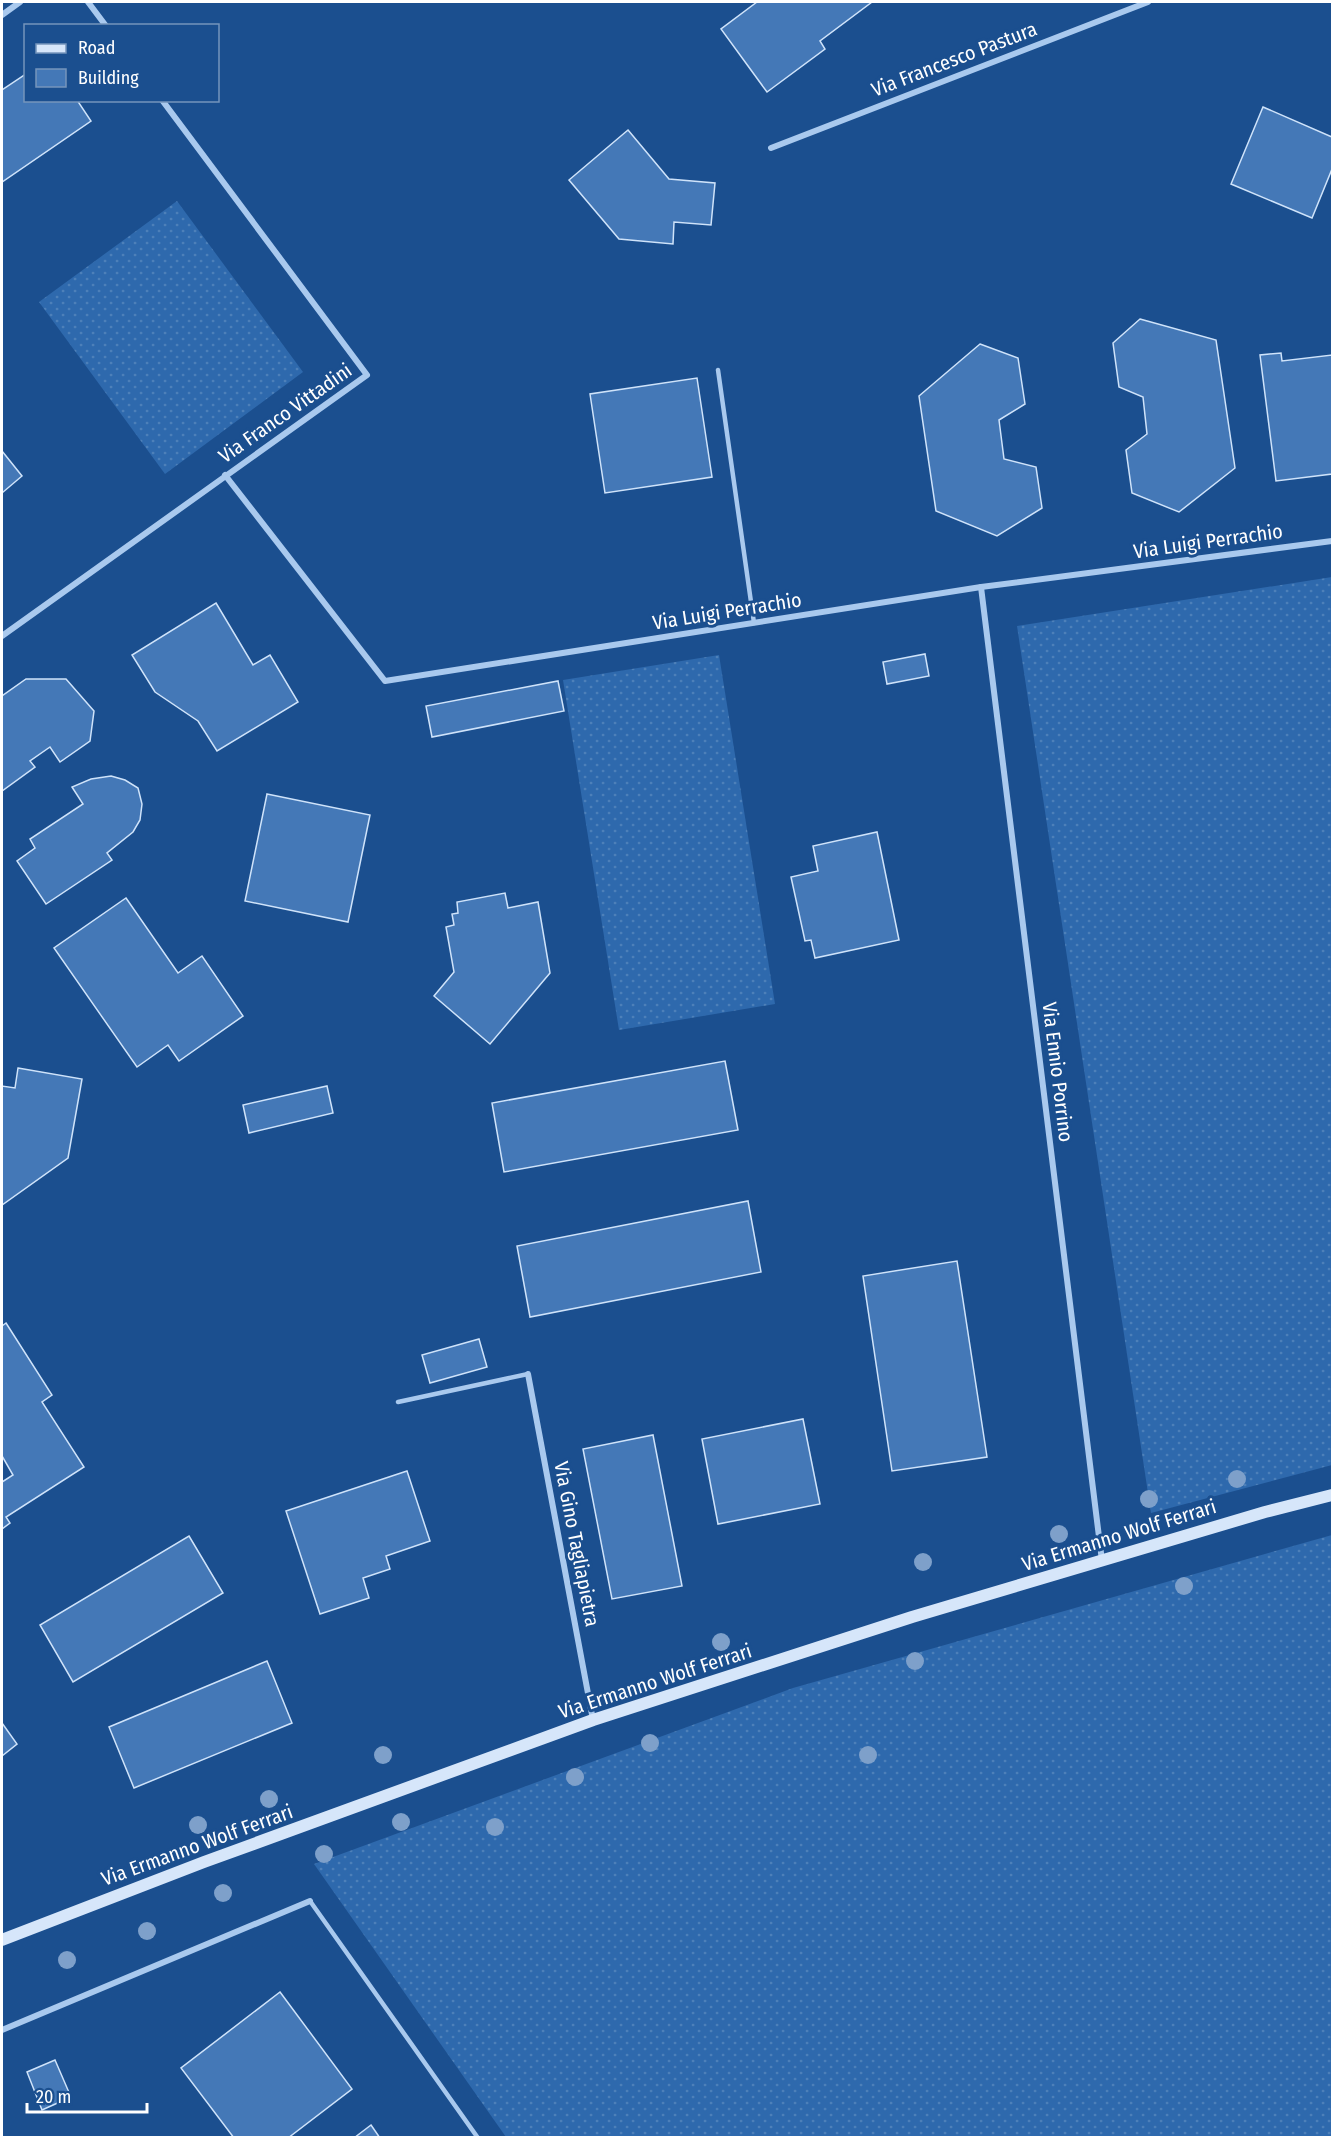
<svg xmlns="http://www.w3.org/2000/svg" width="1334" height="2139" viewBox="0 0 1334 2139" font-family="'Fira Sans Condensed',sans-serif">
	<defs>
		<pattern id="grass-dots" width="8" height="8" patternUnits="userSpaceOnUse" patternTransform="scale(1.5)"><rect width="8" height="8" fill="#2e69ad"/><path d="M2 2h.1M6 6h.1" fill="none" stroke="#4d80b9" stroke-width="1.8" stroke-linecap="round"/></pattern>
	</defs>
	<rect width="100%" height="100%" fill="#1b4f8f"/>
	<!-- grass -->
	<g fill="url(#grass-dots)">
		<polygon points="177,201 303,372 165,474 39,302"/>
		<polygon points="1332,577 1332,1465 1151,1513 1017,626"/>
		<polygon points="719,655 775,1004 619,1030 563,680"/>
		<polygon points="1332,1535 1332,2137 506,2137 314,1864 793,1688"/>
	</g>
	<!-- building -->
	<g fill="#4478b7" stroke="#cfe3fa" stroke-width="1.5">
		<polygon points="757,2 872,2 820,41 825,49 767,92 721,29"/>
		<polygon points="26,74 26,100 77,100 91,121 2,182 2,90"/>
		<polygon points="1263,107 1332,137 1332,169 1312,218 1231,184"/>
		<polygon points="628,130 669,179 715,183 711,225 674,222 673,244 619,239 569,180"/>
		<polygon points="1140,319 1216,340 1235,468 1179,512 1132,493 1126,450 1147,434 1143,397 1119,387 1113,343"/>
		<polygon points="980,344 1018,358 1025,404 999,420 1004,459 1036,467 1042,508 997,536 936,511 919,396"/>
		<polygon points="1281,353 1282,361 1332,355 1332,474 1276,481 1260,355"/>
		<polygon points="697,378 712,477 605,493 590,394"/>
		<polygon points="2,451 22,476 2,493"/>
		<polygon points="216,603 253,665 270,655 298,702 217,751 198,721 155,692 132,655"/>
		<polygon points="925,654 929,676 887,684 883,662"/>
		<polygon points="26,679 66,679 94,711 90,741 60,762 50,747 30,761 35,767 2,791 2,696"/>
		<polygon points="558,681 564,711 432,737 426,706"/>
		<polygon points="111,776 125,780 138,788 142,804 140,820 133,832 107,853 112,860 46,904 17,861 35,848 30,839 83,804 72,787 91,779"/>
		<polygon points="267,794 370,815 348,922 245,901"/>
		<polygon points="877,832 899,940 815,958 811,940 805,941 791,877 818,871 813,846"/>
		<polygon points="505,893 508,908 538,902 550,973 490,1044 434,996 454,972 446,927 454,925 452,914 458,913 457,902"/>
		<polygon points="126,898 178,973 202,956 243,1016 179,1061 168,1045 137,1067 54,948"/>
		<polygon points="725,1061 738,1130 504,1172 492,1103"/>
		<polygon points="18,1068 82,1079 68,1158 2,1205 2,1086 15,1088"/>
		<polygon points="327,1086 333,1113 249,1133 243,1105"/>
		<polygon points="748,1201 761,1272 530,1317 517,1246"/>
		<polygon points="957,1261 987,1457 892,1471 863,1276"/>
		<polygon points="6,1323 52,1395 42,1402 84,1467 6,1517 10,1523 2,1529 2,1482 13,1475 2,1456 2,1326"/>
		<polygon points="479,1339 487,1367 430,1383 422,1355"/>
		<polygon points="803,1419 820,1504 718,1524 702,1439"/>
		<polygon points="653,1435 682,1586 612,1599 583,1449"/>
		<polygon points="407,1471 430,1541 386,1556 390,1569 363,1578 369,1598 320,1614 286,1511"/>
		<polygon points="189,1536 223,1593 73,1682 40,1625"/>
		<polygon points="267,1661 292,1723 134,1788 109,1727"/>
		<polygon points="2,1723 17,1744 2,1756"/>
		<polygon points="280,1992 352,2089 288,2138 234,2138 181,2068"/>
		<polygon points="55,2060 71,2097 42,2110 27,2072"/>
		<polygon points="371,2125 380,2138 354,2138"/>
	</g>
	<g fill="none" stroke-linecap="round" stroke-linejoin="round">
		<!-- lane -->
		<g stroke="#a9c9ee" stroke-width="4.5">
			<polyline points="718,370 754,623"/>
			<polyline points="398,1402 528,1374"/>
			<polyline points="310,1901 478,2138"/>
		</g>
		<!-- street -->
		<g stroke="#a9c9ee" stroke-width="6">
			<polyline points="88,2 106,26"/>
			<polyline points="2,15 20,2"/>
			<polyline points="771,148 1148,2"/>
			<polyline points="225,475 385,681 981,587 1332,541"/>
			<polyline points="981,587 1102,1561"/>
			<polyline points="2,636 367,375 162,100"/>
			<polyline points="528,1374 593,1720"/>
			<polyline points="2,2030 310,1901"/>
		</g>
		<!-- secondary -->
		<polyline stroke="#d6e6fa" stroke-width="12" points="2,1940 204,1862 593,1720 912,1617 1265,1512 1332,1495"/>
	</g>
	<!-- trees -->
	<g fill="#7ea0ca">
		<circle cx="1237" cy="1479" r="9"/>
		<circle cx="1149" cy="1499" r="9"/>
		<circle cx="1059" cy="1534" r="9"/>
		<circle cx="923" cy="1562" r="9"/>
		<circle cx="1184" cy="1586" r="9"/>
		<circle cx="721" cy="1642" r="9"/>
		<circle cx="915" cy="1661" r="9"/>
		<circle cx="650" cy="1743" r="9"/>
		<circle cx="383" cy="1755" r="9"/>
		<circle cx="868" cy="1755" r="9"/>
		<circle cx="575" cy="1777" r="9"/>
		<circle cx="269" cy="1799" r="9"/>
		<circle cx="401" cy="1822" r="9"/>
		<circle cx="198" cy="1825" r="9"/>
		<circle cx="495" cy="1827" r="9"/>
		<circle cx="324" cy="1854" r="9"/>
		<circle cx="223" cy="1893" r="9"/>
		<circle cx="147" cy="1931" r="9"/>
		<circle cx="67" cy="1960" r="9"/>
	</g>
	<g text-anchor="middle" stroke-width="6" stroke-linejoin="round" paint-order="stroke">
		<!-- street labels -->
		<g font-size="20" fill="#fff" stroke="#1b4f8f">
			<text transform="translate(954 59) rotate(-21)" y="7">Via Francesco Pastura</text>
			<text transform="translate(285 413) rotate(-35)" y="7">Via Franco Vittadini</text>
			<text transform="translate(1208 541) rotate(-8)" y="7">Via Luigi Perrachio</text>
			<text transform="translate(727 611) rotate(-9)" y="7">Via Luigi Perrachio</text>
			<text transform="translate(1058 1072) rotate(83)" y="7">Via Ennio Porrino</text>
			<text transform="translate(1119 1535) rotate(-17)" y="7">Via Ermanno Wolf Ferrari</text>
			<text transform="translate(577 1544) rotate(79)" y="7">Via Gino Tagliapietra</text>
			<text transform="translate(655 1681) rotate(-18)" y="7">Via Ermanno Wolf Ferrari</text>
			<text transform="translate(197 1845) rotate(-20)" y="7">Via Ermanno Wolf Ferrari</text>
		</g>
	</g>
	<!-- border -->
	<rect width="1334" height="2139" fill="none" stroke="#ffffff" stroke-width="6"/>
	<!-- legend -->
	<rect x="24" y="24" width="195" height="78" fill="#1b4f8f" stroke="#7695bc" stroke-width="1.5"/>
	<rect x="36" y="44" width="30" height="9" fill="#d6e6fa" stroke="#7695bc" stroke-width="1.5"/>
	<text x="78" y="54" font-size="18" fill="#ffffff">Road</text>
	<rect x="36" y="69" width="30" height="18" fill="#4478b7" stroke="#7695bc" stroke-width="1.5"/>
	<text x="78" y="84" font-size="18" fill="#ffffff">Building</text>
	<!-- scale -->
	<path d="M27 2103v9h120v-9" fill="none" stroke="#ffffff" stroke-width="3"/>
	<text x="36" y="2103" font-size="18" fill="#ffffff" stroke="#1b4f8f" stroke-width="4.5" paint-order="stroke">20 m</text>
</svg>
